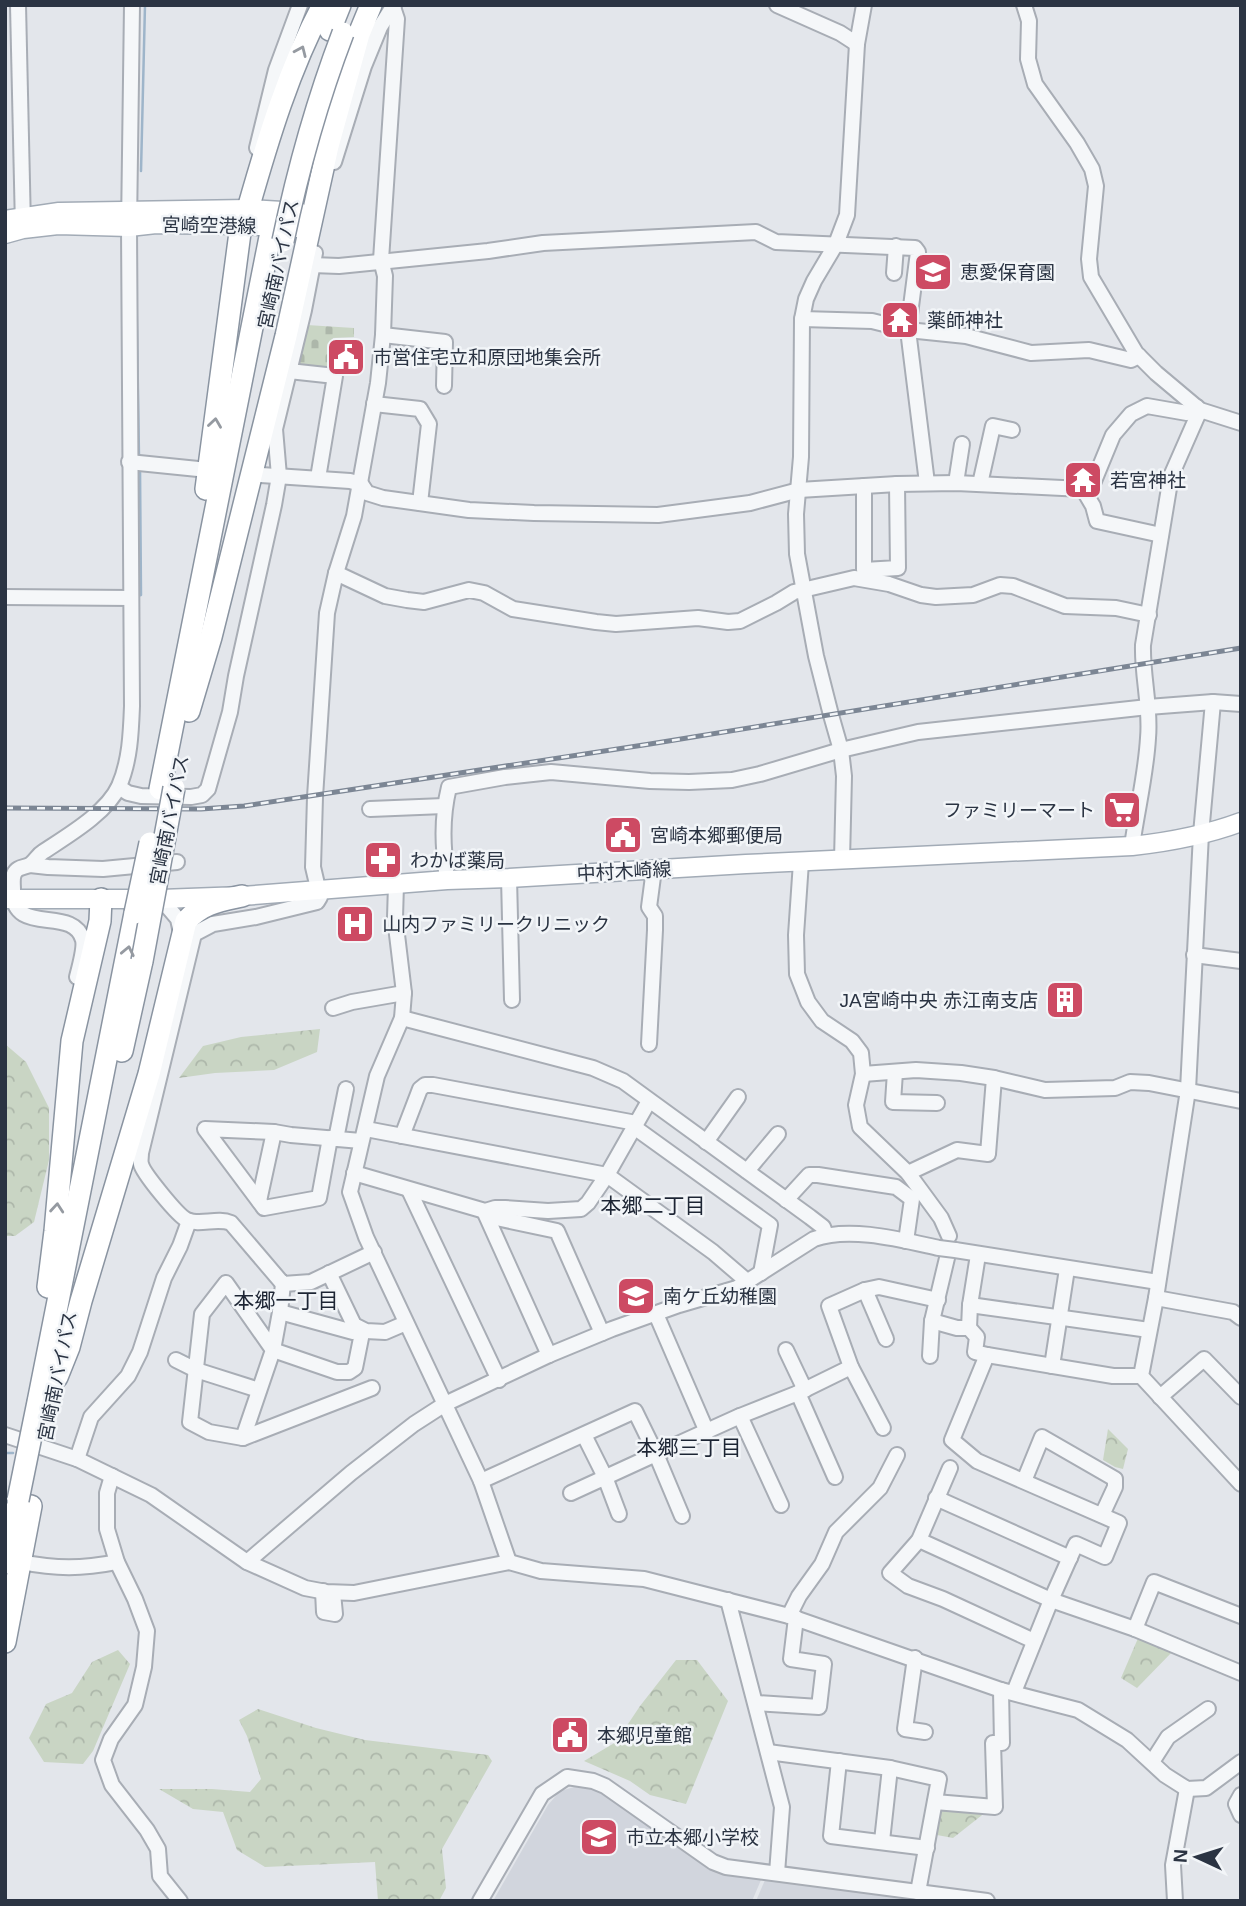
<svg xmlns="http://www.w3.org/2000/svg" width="1246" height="1906" viewBox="0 0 1246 1906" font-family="Helvetica,'Noto Sans JP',sans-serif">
	<defs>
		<pattern id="forest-crowns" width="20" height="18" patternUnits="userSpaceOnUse" patternTransform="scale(1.75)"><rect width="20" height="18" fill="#c9d5c4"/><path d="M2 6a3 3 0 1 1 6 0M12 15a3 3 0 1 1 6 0" fill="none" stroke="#adb7aa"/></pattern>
		<pattern id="cemetery-stones" width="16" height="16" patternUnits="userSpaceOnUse" patternTransform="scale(1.75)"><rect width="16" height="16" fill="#c9d5c4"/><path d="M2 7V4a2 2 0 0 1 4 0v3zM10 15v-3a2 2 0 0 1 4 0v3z" fill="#adb7aa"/></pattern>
	</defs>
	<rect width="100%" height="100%" fill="#e3e6eb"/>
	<!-- built -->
	<g fill="#d1d5dd">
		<polygon points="578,1786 598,1787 716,1870 761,1880 752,1901 493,1901 548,1805 560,1791"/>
		<polygon points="765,1880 925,1901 756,1901"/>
	</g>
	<!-- forest -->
	<g fill="url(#forest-crowns)">
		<polygon points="320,1029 317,1052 274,1070 215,1073 179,1078 203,1046 241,1037"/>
		<polygon points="5,1044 26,1062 49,1108 49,1160 34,1222 15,1236 5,1236"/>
		<polygon points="1108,1429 1128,1449 1123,1469 1115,1467 1103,1460"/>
		<polygon points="1139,1636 1175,1649 1137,1688 1121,1678"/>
		<polygon points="118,1650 130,1664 93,1751 83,1764 44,1762 29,1738 46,1704 72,1693 92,1662"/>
		<polygon points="676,1660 697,1660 728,1701 686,1804 650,1795 630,1781 584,1761 616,1742 640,1706"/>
		<polygon points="258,1709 316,1728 365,1740 488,1755 492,1761 442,1849 446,1888 439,1901 378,1901 375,1862 265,1867 237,1850 223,1812 193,1809 159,1789 212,1789 250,1792 261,1779 247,1736 239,1720"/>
		<polygon points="940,1806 991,1808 953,1838 937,1835"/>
	</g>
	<!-- cemetery -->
	<polygon fill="url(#cemetery-stones)" points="307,325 354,328 354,337 333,338 331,371 299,366"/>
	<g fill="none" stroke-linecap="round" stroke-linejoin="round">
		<!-- stream -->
		<g stroke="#9eb5ca" stroke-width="2.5">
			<polyline points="141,171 145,5"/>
			<polyline points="136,268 139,457"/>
			<polyline points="137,596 141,595 140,467"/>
			<polyline points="5,1453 13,1453"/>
		</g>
		<defs>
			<g id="minor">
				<polyline points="18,5 23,227"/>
				<polyline points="777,5 840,33 857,44"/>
				<polyline points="1024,5 1029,21 1028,59 1035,84 1077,143 1092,169 1096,186 1089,259 1091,277 1136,353 1156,373 1200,410 1241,423"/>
				<polyline points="257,148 276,70 300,5"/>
				<polyline points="334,162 364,66 380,27 394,5"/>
				<polyline points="312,265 339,266 488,251 543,243 756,232 776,242 915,248 918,252 908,330 927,483"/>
				<polyline points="894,273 896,246"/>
				<polyline points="802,319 872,321 908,330 966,336 1031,353 1089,350 1131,360 1139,356"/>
				<polyline points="383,335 445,342 444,386"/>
				<polyline points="289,371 335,376 318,478"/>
				<polyline points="374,404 420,409 429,424 420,503"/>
				<polyline points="129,462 198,469"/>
				<polyline points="261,475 350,481 361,484 367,493 383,498 469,510 534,513 658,515 750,503 799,490 897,484 956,483 1083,489 1094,481 1113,435 1131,414 1147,406 1187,413 1197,407"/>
				<polyline points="956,483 962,444"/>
				<polyline points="980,484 993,426 1012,430"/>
				<polyline points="864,486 864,570 898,568 897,484"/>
				<polyline points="1083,489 1093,506 1097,521 1161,535"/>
				<polyline points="336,573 385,596 407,600 424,602 469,590 484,593 513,609 596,622 616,624 698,618 728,622 740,621 776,603 794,592 854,578 889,584 921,595 936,597 973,595 1000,585 1013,586 1065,606 1116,608 1149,615"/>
				<polyline points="5,597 131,598"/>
				<polyline points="1213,702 1201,834 1188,1090 1156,1298 1141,1376 1241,1484"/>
				<polyline points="119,787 128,793 141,796 191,797 202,795 208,789 230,712 236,676 274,505 279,476 275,429 304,310 315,253"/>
				<polyline points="370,809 444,806"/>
				<path d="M1132 846C1137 810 1146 774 1148 738 1151 707 1142 676 1143 645L1171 476 1200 410"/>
				<polyline points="842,860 844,776 841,750 831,715 816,656 797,554 796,514 801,457 802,319 806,299 814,281 836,244 847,215 857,44 864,5"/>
				<polyline points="801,862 796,935 797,974 808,1002 822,1021 852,1041 861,1053 863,1074 856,1105 860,1127 908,1173 941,1218 949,1236"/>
				<polyline points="30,865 48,867 103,869 177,862"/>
				<polyline points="509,878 512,1000"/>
				<path d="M447 880C443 847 441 820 449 787L505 777 551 772 650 781 689 782 732 780 760 774 841 750 918 732 1148 707 1213 702 1241 704"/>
				<polyline points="396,884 395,918 404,993 402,1018 377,1076 350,1192 366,1237 481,1481 509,1562"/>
				<polyline points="161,899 178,919 181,933"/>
				<polyline points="1194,955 1241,961"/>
				<path d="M77 977C79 969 85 948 83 940 73 904 12 938 13 890 13 885 12 878 14 874 17 866 26 868 31 864 36 860 38 855 43 852 67 836 107 813 119 786 130 761 131 732 132 706L129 227 132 5"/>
				<polyline points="333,1008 352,1002 404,993"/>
				<polyline points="402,1018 593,1068 623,1081 810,1217 823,1227 826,1235"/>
				<polyline points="649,1044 655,930 655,916 649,907 654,869"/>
				<polyline points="895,1072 893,1102 937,1103"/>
				<polyline points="863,1074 916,1070 961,1073 994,1078 1045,1090 1115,1088 1130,1082 1149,1083 1241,1101"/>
				<polyline points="634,1127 770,1225 761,1273"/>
				<polyline points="366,1129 607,1175 713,1252 748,1282"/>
				<polyline points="402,1136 420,1089 425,1085 433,1085 636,1123"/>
				<polyline points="330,1138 319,1198 264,1208 205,1129 274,1132 291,1135 361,1141"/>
				<polyline points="336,1139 346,1089"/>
				<polyline points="706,1142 738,1097"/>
				<polyline points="747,1171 778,1134"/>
				<polyline points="354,1173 485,1211 495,1208 505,1208 548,1211 581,1209 588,1203 607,1175 649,1101"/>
				<polyline points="908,1173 957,1150 988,1154 994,1078"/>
				<polyline points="409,1190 499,1380"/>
				<polyline points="786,1200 809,1175 818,1175 896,1187 912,1199 906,1241"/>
				<polyline points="259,1201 274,1132"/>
				<polyline points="485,1213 549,1355"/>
				<polyline points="487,1216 557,1231 602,1333"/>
				<polyline points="955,1250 1158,1282"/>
				<path d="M374 1252 311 1282 283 1284 231 1223C217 1217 200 1226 187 1220 178 1216 143 1173 141 1164 140 1161 141 1157 141 1153L194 934 213 924 256 917 317 902 320 897 313 867 315 797 327 613 336 573 354 516 378 383 383 335 385 276 381 260 397 19 393 7"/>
				<polyline points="978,1255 970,1305 969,1328 977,1337 975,1352 987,1355 1113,1376 1141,1376"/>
				<polyline points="329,1273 354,1325 366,1331 385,1332 406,1323"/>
				<polygon points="226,1283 273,1350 243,1438 209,1432 190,1422 202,1314"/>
				<polyline points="283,1284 280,1312 273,1350 337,1372 349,1372 355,1368 362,1333"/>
				<polyline points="865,1290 886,1339"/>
				<polyline points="1156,1298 1233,1312 1241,1318"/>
				<polyline points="970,1305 1149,1330"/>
				<polyline points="280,1312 353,1332"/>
				<polyline points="656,1314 707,1432"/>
				<polyline points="932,1321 957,1328 969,1328"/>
				<polyline points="786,1350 805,1390"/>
				<polyline points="987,1355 952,1440 977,1461 1119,1523 1105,1557 1076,1544 1051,1600 1014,1692"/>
				<polyline points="930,1356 932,1321 947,1258"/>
				<polyline points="176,1360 196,1370 259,1390"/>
				<polyline points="1052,1366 1067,1269"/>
				<polyline points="798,1393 835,1477"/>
				<polyline points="1160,1397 1204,1359 1241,1397"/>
				<polyline points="740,1416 781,1505"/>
				<polyline points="883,1428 851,1367 829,1306 865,1290 879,1287 938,1300"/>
				<polyline points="5,1435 77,1459 151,1495 247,1562 305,1588 326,1592 354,1593 509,1562 541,1571 644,1579 789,1616 1001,1690 1078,1710 1127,1740 1165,1775 1187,1789 1206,1788 1241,1762"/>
				<polyline points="584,1435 605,1477 619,1514"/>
				<polyline points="243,1438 372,1388"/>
				<polyline points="77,1459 91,1417 128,1376 140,1352 164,1278 180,1246 189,1221"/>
				<polyline points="950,1468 919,1540 890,1573 908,1586 943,1599 1034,1641"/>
				<polyline points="112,1476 107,1493 107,1529 117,1562 135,1599 147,1631 144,1667 135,1705 111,1739 103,1760 112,1785 147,1830 158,1849 160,1876 180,1901"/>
				<polyline points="481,1481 635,1411 656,1454 740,1416 798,1393 851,1367"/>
				<polyline points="1024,1481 1042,1437 1115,1479 1115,1487 1102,1515"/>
				<polyline points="571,1493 656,1454 682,1516"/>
				<polyline points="936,1498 1070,1558"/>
				<polyline points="919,1540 1051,1600 1135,1629 1241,1673"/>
				<path d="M21 1562C56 1569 82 1569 117 1562"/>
				<path d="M247 1562 351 1473 414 1424 445 1404 549 1355 612 1329 679 1305 737 1288 814 1239C850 1226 902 1240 939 1248"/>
				<polyline points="323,1591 324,1612 335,1614 333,1593"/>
				<polyline points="728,1600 782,1807 777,1873"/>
				<polyline points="789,1616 799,1596 822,1564 836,1532 880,1488 897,1455"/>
				<polyline points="1135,1629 1154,1582 1241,1616"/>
				<polyline points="915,1658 905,1729 925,1732"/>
				<polyline points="756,1703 819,1707 824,1664 791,1659 796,1618"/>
				<polyline points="768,1752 890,1768 939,1779 918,1892"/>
				<polyline points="839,1761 831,1836 927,1848"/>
				<polyline points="1152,1762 1168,1737 1208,1709"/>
				<polyline points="1241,1795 1236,1804 1241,1815"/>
				<polyline points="935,1802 995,1807 993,1743 1002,1743 1001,1690"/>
				<polyline points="882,1841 890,1768"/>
				<polyline points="480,1901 542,1794 567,1777 593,1781 605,1786 713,1862 726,1867 987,1901"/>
				<polyline points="1175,1901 1173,1865 1187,1789"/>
			</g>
			<g id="major">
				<polyline points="5,220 59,212 248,209 299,212 312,223 297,228 241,225 156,224 129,227 58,225 23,229 5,234"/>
				<path d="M5 899H161L242 896 447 880 509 878 746 864 1132 846C1169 842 1206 835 1241 822"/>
			</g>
			<g id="highway">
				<polyline points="330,30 340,5"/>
				<path d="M248 209C268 139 289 69 323 5"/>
				<polyline points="206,489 241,225"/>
				<polyline points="189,711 211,637 286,336 328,146 359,34 371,5"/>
				<polyline points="160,789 270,237"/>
				<polyline points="122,1051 142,961"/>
				<polyline points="48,1287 55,1231 72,1041 100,921 101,899"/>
				<path d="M57 1377 69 1347 81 1301 149 1074 186 921C203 903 219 901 242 896"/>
				<polyline points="38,1402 135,913"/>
				<polyline points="5,1563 17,1507"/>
				<polyline points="5,1642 31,1506"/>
			</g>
		</defs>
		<!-- minor casing -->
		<use href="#minor" stroke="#a8adb5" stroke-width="18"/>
		<!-- major casing -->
		<use href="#major" stroke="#a2abb6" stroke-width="21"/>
		<!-- highway casing -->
		<use href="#highway" stroke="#8a94a1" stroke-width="24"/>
		<!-- minor -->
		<use href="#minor" stroke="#f5f7f9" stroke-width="14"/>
		<!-- major -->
		<use href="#major" stroke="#fff" stroke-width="18"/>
		<!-- highway -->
		<use href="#highway" stroke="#fff" stroke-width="21"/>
		<defs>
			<polyline id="rail" points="5,808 201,809 244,806 650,744 1241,648"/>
		</defs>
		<!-- rail casing -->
		<use href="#rail" stroke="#7c8694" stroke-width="5"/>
		<!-- rail -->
		<use href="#rail" stroke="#f2f5f8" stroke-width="2.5" stroke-dasharray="8" stroke-linecap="butt"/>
		<defs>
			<polyline id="minor-bridge" points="939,1248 955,1250"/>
			<g id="highway-bridge">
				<path d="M283 241C298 169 317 101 343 33"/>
				<polyline points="135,913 150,843"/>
				<polyline points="142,961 174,788"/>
				<polyline points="18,1500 38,1402"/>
			</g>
		</defs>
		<!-- minor-bridge casing -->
		<use href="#minor-bridge" stroke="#a8adb5" stroke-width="18" stroke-linecap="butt"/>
		<!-- highway-bridge casing -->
		<use href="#highway-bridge" stroke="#8a94a1" stroke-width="24" stroke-linecap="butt"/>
		<!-- minor-bridge -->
		<use href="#minor-bridge" stroke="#f5f7f9" stroke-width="14"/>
		<!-- highway-bridge -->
		<use href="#highway-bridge" stroke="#fff" stroke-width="21"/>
	</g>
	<!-- one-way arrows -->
	<defs><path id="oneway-chevron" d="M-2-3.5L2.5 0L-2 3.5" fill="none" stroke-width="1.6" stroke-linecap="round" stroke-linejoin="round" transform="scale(1.75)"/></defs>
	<g stroke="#959aa1">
		<use href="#oneway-chevron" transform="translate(301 51) rotate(-66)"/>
		<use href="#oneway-chevron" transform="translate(215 423) rotate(-82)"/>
		<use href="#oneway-chevron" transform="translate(128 951) rotate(-78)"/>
		<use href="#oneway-chevron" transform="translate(57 1208) rotate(-85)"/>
	</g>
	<!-- icons -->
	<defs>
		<symbol id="school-square" viewBox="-11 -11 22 22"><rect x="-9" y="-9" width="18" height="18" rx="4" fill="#cd4a63" stroke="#f2f5f8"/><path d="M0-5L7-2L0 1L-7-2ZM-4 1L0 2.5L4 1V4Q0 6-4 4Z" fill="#fff"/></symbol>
		<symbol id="temple-square" viewBox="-11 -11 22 22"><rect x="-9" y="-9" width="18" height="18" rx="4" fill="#cd4a63" stroke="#f2f5f8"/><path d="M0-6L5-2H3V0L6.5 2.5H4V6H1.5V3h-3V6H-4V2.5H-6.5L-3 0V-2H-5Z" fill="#fff"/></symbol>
		<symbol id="civic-square" viewBox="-11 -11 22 22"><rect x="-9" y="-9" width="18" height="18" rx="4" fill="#cd4a63" stroke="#f2f5f8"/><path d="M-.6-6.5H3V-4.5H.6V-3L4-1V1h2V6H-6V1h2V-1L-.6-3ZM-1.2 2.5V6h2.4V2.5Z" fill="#fff"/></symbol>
		<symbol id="supermarket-square" viewBox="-11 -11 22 22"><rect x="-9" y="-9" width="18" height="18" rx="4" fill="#cd4a63" stroke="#f2f5f8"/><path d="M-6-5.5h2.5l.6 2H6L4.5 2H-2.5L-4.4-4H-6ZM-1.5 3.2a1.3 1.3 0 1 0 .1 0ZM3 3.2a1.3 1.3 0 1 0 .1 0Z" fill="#fff"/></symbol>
		<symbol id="pharmacy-square" viewBox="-11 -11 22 22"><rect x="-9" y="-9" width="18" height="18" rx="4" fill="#cd4a63" stroke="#f2f5f8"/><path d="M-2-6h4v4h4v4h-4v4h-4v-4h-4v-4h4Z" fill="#fff"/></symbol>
		<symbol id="hospital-square" viewBox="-11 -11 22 22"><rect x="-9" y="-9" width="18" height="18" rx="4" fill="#cd4a63" stroke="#f2f5f8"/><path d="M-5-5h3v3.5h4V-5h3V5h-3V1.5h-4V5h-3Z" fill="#fff"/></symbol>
		<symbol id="building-square" viewBox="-11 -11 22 22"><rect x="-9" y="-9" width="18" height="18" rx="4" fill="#cd4a63" stroke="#f2f5f8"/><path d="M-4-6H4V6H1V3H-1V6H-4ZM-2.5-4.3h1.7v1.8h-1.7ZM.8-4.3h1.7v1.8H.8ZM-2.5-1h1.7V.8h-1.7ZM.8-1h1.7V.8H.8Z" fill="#fff"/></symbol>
	</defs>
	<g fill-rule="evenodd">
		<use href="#school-square" x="911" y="250" width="44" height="44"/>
		<use href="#temple-square" x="878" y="298" width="44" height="44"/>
		<use href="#civic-square" x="324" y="335" width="44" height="44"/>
		<use href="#temple-square" x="1061" y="458" width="44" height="44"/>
		<use href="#supermarket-square" x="1100" y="788" width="44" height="44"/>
		<use href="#civic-square" x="601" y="813" width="44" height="44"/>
		<use href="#pharmacy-square" x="361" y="838" width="44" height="44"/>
		<use href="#hospital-square" x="333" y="902" width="44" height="44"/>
		<use href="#building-square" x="1043" y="978" width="44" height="44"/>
		<use href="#school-square" x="614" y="1274" width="44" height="44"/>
		<use href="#civic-square" x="548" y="1713" width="44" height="44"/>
		<use href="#school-square" x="577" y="1815" width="44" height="44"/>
	</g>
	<g text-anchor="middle" stroke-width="5" stroke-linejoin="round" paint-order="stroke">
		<!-- street labels -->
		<g font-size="19" fill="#2b3443" stroke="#f2f5f8">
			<text transform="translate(209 225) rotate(1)" y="7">宮崎空港線</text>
			<text transform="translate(278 264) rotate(-78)" y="7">宮崎南バイパス</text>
			<text transform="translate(169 820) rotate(-79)" y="7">宮崎南バイパス</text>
			<text transform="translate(624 871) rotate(-3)" y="7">中村木崎線</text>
			<text transform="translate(57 1376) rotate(-79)" y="7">宮崎南バイパス</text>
		</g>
		<!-- poi labels -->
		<g font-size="19" fill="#2b3443" stroke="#f2f5f8" text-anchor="start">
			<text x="960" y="279">恵愛保育園</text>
			<text x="927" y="327">薬師神社</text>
			<text x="373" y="364">市営住宅立和原団地集会所</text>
			<text x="1110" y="487">若宮神社</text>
			<text x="1095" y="817" text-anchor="end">ファミリーマート</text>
			<text x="650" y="842">宮崎本郷郵便局</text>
			<text x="410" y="867">わかば薬局</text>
			<text x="382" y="931">山内ファミリークリニック</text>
			<text x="1038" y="1007" text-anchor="end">JA宮崎中央 赤江南支店</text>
			<text x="663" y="1303">南ケ丘幼稚園</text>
			<text x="597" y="1742">本郷児童館</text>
			<text x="626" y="1844">市立本郷小学校</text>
		</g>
		<!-- neighbourhood labels -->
		<g font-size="21" fill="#1d2534" stroke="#f2f5f8">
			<text x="653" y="1213">本郷二丁目</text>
			<text x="286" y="1308">本郷一丁目</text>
			<text x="689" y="1455">本郷三丁目</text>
		</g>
	</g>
	<!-- border -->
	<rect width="1246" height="1906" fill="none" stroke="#2b3443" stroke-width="14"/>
	<!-- north arrow -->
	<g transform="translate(1197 1857) rotate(274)" stroke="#f2f5f8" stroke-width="5" paint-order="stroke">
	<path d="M0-5L12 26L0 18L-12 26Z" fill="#2b3443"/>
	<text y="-10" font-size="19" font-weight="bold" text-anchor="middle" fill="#2b3443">N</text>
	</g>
</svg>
